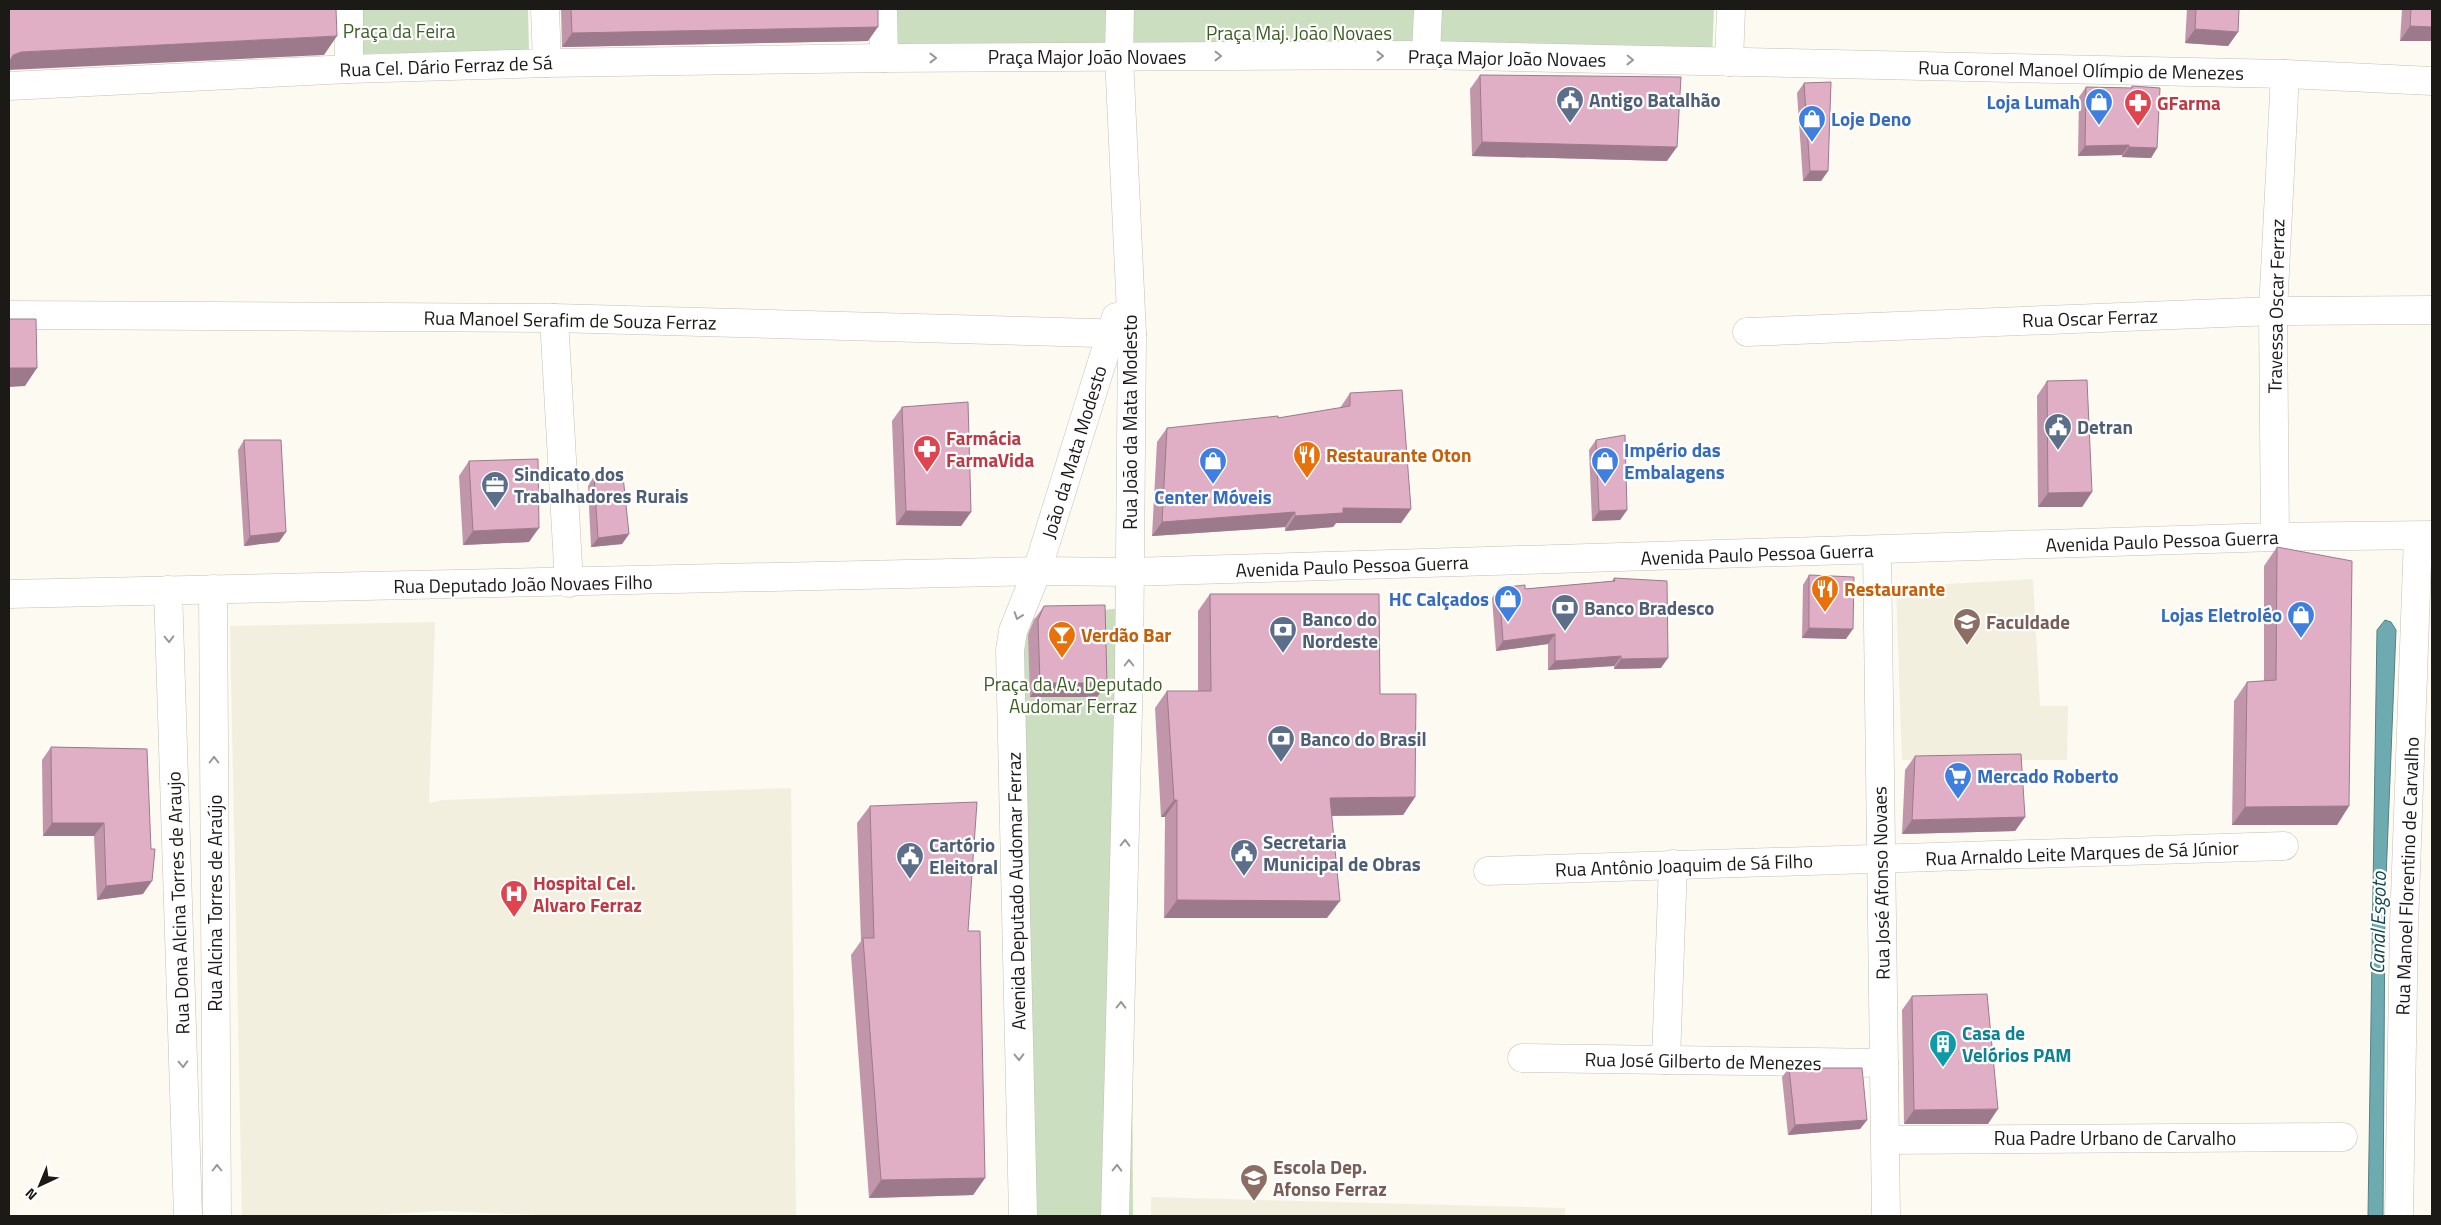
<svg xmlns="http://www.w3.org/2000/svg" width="2441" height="1225" viewBox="0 0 2441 1225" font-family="'Titillium Web',sans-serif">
	<rect width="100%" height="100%" fill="#fcfaf1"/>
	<!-- built -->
	<g fill="#f3efdf">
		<polygon points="2033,579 2040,706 2068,706 2067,760 1902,760 1896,587"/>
		<polygon points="435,622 429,803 443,800 791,788 796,1216 559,1216 442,1211 354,1216 242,1216 230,626"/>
		<polygon points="1151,1197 1565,1208 1565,1216 1151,1216"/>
	</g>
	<!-- green -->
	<g fill="#cbdebf">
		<polygon points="359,9 528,9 529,51 359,54"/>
		<polygon points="885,9 1714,9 1712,58 884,58"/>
		<polygon points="1130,607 1133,1216 1021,1216 1015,620"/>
	</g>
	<!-- water -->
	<polygon fill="#6eabb1" stroke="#558083" points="2385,620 2391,622 2396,630 2385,903 2383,1216 2368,1216 2377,630"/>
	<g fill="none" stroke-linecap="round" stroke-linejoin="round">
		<defs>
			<g id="minor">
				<polyline points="349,9 349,69"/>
				<polyline points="545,9 547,63"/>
				<polyline points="883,9 884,58"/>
				<polyline points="1426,55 1428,9"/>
				<polyline points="1729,62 1731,9"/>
				<polyline points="9,86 349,69 547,63 884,58 1426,55 2285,74 2432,81"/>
				<polyline points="9,315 554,318 1132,334"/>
				<polyline points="554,318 569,583"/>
				<polyline points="1747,332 2273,311 2432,310"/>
				<polyline points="2275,537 2273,311 2285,74"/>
				<polyline points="1877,550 1886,1216"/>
				<polyline points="213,589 217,1216"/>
				<polyline points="168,590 188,1216"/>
				<polyline points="9,594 1037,571 1129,572 2275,537 2432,535"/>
				<polyline points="1488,871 2284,846"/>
				<polyline points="1522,1058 1884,1063"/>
				<polyline points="1666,1060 1673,864"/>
				<polyline points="1886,1140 2343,1137"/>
				<polyline points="1023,1216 1010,650 1013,631 1037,571 1116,317"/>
				<polyline points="1115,1216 1129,672 1132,334 1119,57 1120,9"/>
				<polyline points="2399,1216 2404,926 2418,536"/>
			</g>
		</defs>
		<!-- minor casing -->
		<use href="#minor" stroke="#c2c0b8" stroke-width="29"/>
		<!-- minor -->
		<use href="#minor" stroke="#fff" stroke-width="28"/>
	</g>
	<!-- wall -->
	<g fill="#c196aa">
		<polygon points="561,9 878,9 868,41 562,47"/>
		<polygon points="2187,9 2239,9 2238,32 2228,46 2185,43"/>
		<polygon points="2402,9 2432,9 2432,41 2400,41"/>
		<polygon points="1480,75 1667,161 1472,156 1470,89"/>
		<polygon points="1804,83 1828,171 1821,181 1803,181 1797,93"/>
		<polygon points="2132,86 2157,148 2151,158 2122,157 2122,155 2078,156 2079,97 2086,87 2131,88"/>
		<polygon points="2047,381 2092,492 2082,507 2038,507 2037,396"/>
		<polygon points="1350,393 1411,509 1401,523 1336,523 1333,527 1285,531 1285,527 1152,536 1157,442 1167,428 1278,418 1340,408"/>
		<polygon points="902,407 971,512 961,526 896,525 892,421"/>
		<polygon points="244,440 279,542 244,546 238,450"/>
		<polygon points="1596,440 1627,510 1620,520 1592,521 1589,450"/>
		<polygon points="469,461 529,542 463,545 459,476"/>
		<polygon points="594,476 629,534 622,544 591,547 588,486"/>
		<polygon points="2277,547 2349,806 2337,825 2232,825 2234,701 2247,682 2264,681 2264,566"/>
		<polygon points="1809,575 1846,639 1802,638 1803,585"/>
		<polygon points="1614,578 1661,668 1614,669 1614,666 1548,670 1548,644 1496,651 1492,598 1499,588 1525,589 1612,581"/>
		<polygon points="1210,594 1380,694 1415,797 1403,815 1332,816 1327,918 1164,918 1165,817 1161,817 1155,708 1167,691 1198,691 1198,611"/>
		<polygon points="1044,606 1107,683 1097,697 1030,697 1028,635 1034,620"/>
		<polygon points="51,747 147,749 143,894 97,900 94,836 43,836 42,760"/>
		<polygon points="1915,756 2025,817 2015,831 1902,834 1905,770"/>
		<polygon points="870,806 968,931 985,1178 973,1195 869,1198 851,955 861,941 857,823"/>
		<polygon points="1912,996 1988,1124 1904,1124 1902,1010"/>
		<polygon points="1789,1068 1867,1120 1860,1129 1788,1135 1782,1077"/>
	</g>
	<!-- shaded-wall -->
	<g fill="#9d7a8b">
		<polygon points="2410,26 2432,27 2432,41 2400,41"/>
		<polygon points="878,27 868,41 562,47 572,33"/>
		<polygon points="2195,29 2238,32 2228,46 2185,43"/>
		<polygon points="337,36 324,55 9,70 9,61 13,55 21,52"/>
		<polygon points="1482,142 1677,147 1667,161 1472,156"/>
		<polygon points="2129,145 2122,155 2078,156 2085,146"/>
		<polygon points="2129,147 2157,148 2151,158 2122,157"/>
		<polygon points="1810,171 1828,171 1821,181 1803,181"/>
		<polygon points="9,368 37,368 25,386 9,387"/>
		<polygon points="2092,492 2082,507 2038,507 2048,493"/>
		<polygon points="1343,508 1411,509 1401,523 1336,523 1333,527 1285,531 1295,516"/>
		<polygon points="1627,510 1620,520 1592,521 1599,511"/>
		<polygon points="906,511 971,512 961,526 896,525"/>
		<polygon points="1295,512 1285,527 1152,536 1162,522"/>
		<polygon points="539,528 529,542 463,545 473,531"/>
		<polygon points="286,532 279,542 244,546 250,536"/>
		<polygon points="629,534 622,544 591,547 598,538"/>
		<polygon points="1809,628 1853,629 1846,639 1802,638"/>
		<polygon points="1555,634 1548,644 1496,651 1503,641"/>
		<polygon points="1621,656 1614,666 1548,670 1555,661"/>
		<polygon points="1668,658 1661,668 1614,669 1621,659"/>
		<polygon points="1040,683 1107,683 1097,697 1030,697"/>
		<polygon points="1415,797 1403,815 1318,816 1330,798"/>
		<polygon points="1174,800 1177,800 1165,817 1161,817"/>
		<polygon points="2349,806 2337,825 2232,825 2245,807"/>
		<polygon points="2025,817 2015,831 1902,834 1912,820"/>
		<polygon points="52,823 104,823 94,836 43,836"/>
		<polygon points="152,881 143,894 97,900 106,886"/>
		<polygon points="1177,900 1340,901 1327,918 1164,918"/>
		<polygon points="1998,1109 1988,1124 1904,1124 1914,1110"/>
		<polygon points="1867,1120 1860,1129 1788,1135 1795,1125"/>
		<polygon points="985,1178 973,1195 869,1198 881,1180"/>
	</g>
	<!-- building -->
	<g fill="#e0afc6" stroke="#9d7a8b">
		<polygon points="9,9 336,9 337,36 21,52 13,55 9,63"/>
		<polygon points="571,9 878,9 878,27 572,33"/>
		<polygon points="2196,9 2239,9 2238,32 2195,29"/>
		<polygon points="2411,9 2432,9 2432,27 2410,26"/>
		<polygon points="1480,75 1681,77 1677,147 1482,142"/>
		<polygon points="1831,82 1828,171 1810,171 1804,83"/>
		<polygon points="2132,86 2160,88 2157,148 2129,147 2129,145 2085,146 2086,87 2132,88"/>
		<polygon points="9,319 36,319 37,368 9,368"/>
		<polygon points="2087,380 2092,492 2048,493 2047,381"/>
		<polygon points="1402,390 1411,509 1343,508 1343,513 1295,516 1295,512 1162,522 1167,428 1278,416 1278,418 1350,406 1350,393"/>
		<polygon points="968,402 971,512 906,511 902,407"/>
		<polygon points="1625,435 1627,510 1599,511 1596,440"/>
		<polygon points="244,440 281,440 286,532 250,536"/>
		<polygon points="538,459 539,528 473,531 469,461"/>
		<polygon points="594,476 623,476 629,534 598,538"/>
		<polygon points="2277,547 2352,561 2349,806 2245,807 2247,682 2276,680"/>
		<polygon points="1809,575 1854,577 1853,629 1809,628"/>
		<polygon points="1614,578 1667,581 1668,658 1621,659 1621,656 1555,661 1555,634 1503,641 1499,588 1525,585 1525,589 1615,581"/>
		<polygon points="1210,594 1379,594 1380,694 1416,694 1415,797 1330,798 1340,901 1177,900 1177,800 1174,800 1167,691 1211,691"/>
		<polygon points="1105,605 1107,683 1040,683 1038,620 1044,606"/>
		<polygon points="51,747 147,749 151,849 155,849 152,881 106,886 104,823 52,823"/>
		<polygon points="2021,754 2025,817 1912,820 1915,756"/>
		<polygon points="977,802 968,931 980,931 985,1178 881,1180 863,938 874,938 870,806"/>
		<polygon points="1987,994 1998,1109 1914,1110 1912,996"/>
		<polygon points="1789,1068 1862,1068 1867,1120 1795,1125"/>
	</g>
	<!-- one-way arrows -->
	<defs><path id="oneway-chevron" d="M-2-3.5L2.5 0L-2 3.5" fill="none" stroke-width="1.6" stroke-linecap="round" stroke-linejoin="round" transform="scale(1.25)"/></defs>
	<g stroke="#989897">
		<use href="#oneway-chevron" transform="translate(1218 56)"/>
		<use href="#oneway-chevron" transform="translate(1380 56)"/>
		<use href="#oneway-chevron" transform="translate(933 58)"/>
		<use href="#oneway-chevron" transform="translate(1630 60) rotate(1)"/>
		<use href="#oneway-chevron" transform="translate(1018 616) rotate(109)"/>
		<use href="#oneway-chevron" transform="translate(169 639) rotate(88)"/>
		<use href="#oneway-chevron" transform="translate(1129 663) rotate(-90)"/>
		<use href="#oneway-chevron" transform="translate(214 760) rotate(-90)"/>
		<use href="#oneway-chevron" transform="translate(1125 843) rotate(-89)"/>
		<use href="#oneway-chevron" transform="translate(1121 1005) rotate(-89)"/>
		<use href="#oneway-chevron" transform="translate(1019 1057) rotate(89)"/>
		<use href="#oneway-chevron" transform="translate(183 1064) rotate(88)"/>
		<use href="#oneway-chevron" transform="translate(217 1168) rotate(-90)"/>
		<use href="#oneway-chevron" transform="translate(1117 1168) rotate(-89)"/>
	</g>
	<!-- icons -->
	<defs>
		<symbol id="civic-pin" viewBox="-11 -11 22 30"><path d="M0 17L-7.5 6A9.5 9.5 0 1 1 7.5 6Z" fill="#5c6f8a" stroke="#fff"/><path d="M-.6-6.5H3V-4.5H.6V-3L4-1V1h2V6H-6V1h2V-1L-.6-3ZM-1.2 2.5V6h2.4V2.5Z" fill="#fff"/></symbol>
		<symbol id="shop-pin" viewBox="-11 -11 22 30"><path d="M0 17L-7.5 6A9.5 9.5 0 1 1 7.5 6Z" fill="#3f7fe0" stroke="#fff"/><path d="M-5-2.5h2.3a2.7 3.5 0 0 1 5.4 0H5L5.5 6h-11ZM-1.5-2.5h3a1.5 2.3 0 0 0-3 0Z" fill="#fff"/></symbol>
		<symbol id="pharmacy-pin" viewBox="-11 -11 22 30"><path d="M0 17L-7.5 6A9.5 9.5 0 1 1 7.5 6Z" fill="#e0444e" stroke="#fff"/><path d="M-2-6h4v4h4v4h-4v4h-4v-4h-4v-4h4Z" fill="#fff"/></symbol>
		<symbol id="restaurant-pin" viewBox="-11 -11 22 30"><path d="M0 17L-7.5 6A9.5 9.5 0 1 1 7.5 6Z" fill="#e8710a" stroke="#fff"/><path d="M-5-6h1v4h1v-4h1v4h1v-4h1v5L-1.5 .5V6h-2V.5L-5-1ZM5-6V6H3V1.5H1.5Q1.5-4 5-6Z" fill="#fff"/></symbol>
		<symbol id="office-pin" viewBox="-11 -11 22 30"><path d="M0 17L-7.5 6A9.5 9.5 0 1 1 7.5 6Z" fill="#5c6f8a" stroke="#fff"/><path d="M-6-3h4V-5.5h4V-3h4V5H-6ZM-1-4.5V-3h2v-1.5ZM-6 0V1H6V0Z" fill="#fff"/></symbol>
		<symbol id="bank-pin" viewBox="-11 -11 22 30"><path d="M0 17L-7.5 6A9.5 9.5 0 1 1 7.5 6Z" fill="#5c6f8a" stroke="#fff"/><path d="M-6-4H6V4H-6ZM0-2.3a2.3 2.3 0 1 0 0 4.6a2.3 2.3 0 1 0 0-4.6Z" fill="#fff"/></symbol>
		<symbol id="university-pin" viewBox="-11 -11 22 30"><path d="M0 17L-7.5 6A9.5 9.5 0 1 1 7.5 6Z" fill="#8d6e63" stroke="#fff"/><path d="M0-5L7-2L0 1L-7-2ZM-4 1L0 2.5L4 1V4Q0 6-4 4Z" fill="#fff"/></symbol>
		<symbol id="bar-pin" viewBox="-11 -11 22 30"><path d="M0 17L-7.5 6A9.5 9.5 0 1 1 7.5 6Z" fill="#e8710a" stroke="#fff"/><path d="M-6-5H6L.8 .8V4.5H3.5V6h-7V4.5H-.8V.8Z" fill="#fff"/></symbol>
		<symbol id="supermarket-pin" viewBox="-11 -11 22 30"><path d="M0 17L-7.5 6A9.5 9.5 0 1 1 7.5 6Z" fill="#3f7fe0" stroke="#fff"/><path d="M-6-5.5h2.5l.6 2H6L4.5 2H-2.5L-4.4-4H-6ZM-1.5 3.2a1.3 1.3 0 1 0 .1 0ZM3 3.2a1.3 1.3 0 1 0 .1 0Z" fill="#fff"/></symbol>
		<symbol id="hospital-pin" viewBox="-11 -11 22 30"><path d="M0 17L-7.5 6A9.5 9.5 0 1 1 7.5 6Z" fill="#e0444e" stroke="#fff"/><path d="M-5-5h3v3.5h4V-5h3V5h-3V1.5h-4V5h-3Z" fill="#fff"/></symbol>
		<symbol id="building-pin" viewBox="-11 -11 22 30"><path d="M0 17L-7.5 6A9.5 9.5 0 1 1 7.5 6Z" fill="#0f9aa8" stroke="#fff"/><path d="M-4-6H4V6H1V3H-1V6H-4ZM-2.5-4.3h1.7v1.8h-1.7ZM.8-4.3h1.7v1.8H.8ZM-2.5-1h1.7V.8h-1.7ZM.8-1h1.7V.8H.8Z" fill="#fff"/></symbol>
		<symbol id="school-pin" viewBox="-11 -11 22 30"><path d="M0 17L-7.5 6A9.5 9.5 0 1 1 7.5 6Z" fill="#8d6e63" stroke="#fff"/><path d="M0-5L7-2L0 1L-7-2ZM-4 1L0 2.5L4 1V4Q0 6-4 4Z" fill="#fff"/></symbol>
	</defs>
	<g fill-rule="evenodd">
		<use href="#civic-pin" x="1554" y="84" width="32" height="43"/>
		<use href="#shop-pin" x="2083" y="86" width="32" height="43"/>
		<use href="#pharmacy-pin" x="2122" y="87" width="32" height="43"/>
		<use href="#shop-pin" x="1796" y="103" width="32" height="43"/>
		<use href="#civic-pin" x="2042" y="411" width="32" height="43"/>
		<use href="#pharmacy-pin" x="911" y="433" width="32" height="43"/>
		<use href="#restaurant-pin" x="1291" y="439" width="32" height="43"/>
		<use href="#shop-pin" x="1197" y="445" width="32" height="43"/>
		<use href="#shop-pin" x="1589" y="445" width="32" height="43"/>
		<use href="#office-pin" x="479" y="469" width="32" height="43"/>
		<use href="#restaurant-pin" x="1809" y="573" width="32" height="43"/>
		<use href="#shop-pin" x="1492" y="583" width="32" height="43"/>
		<use href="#bank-pin" x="1549" y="592" width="32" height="43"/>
		<use href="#shop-pin" x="2285" y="599" width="32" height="43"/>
		<use href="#university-pin" x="1951" y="606" width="32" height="43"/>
		<use href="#bank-pin" x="1267" y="614" width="32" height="43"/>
		<use href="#bar-pin" x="1046" y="619" width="32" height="43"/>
		<use href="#bank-pin" x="1265" y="723" width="32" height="43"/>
		<use href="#supermarket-pin" x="1942" y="760" width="32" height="43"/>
		<use href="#civic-pin" x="1228" y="837" width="32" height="43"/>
		<use href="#civic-pin" x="894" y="840" width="32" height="43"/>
		<use href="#hospital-pin" x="498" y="878" width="32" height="43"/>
		<use href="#building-pin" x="1927" y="1028" width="32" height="43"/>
		<use href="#school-pin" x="1238" y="1162" width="32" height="43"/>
	</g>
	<g text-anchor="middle" stroke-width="4.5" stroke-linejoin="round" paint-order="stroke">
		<!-- park labels -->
		<g font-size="19" fill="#3c5d24" stroke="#fff">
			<text x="399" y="38">Praça da Feira</text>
			<text x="1299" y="40">Praça Maj. João Novaes</text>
			<text x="1073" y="691">Praça da Av. Deputado<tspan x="1073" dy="22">Audomar Ferraz</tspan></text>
		</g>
		<!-- street labels -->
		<g font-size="19" fill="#1b1a17" stroke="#fff">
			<text x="1087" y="64">Praça Major João Novaes</text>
			<text transform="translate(1507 58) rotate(1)" y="7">Praça Major João Novaes</text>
			<text transform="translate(446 66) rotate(-2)" y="7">Rua Cel. Dário Ferraz de Sá</text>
			<text transform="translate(2081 70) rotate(1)" y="7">Rua Coronel Manoel Olímpio de Menezes</text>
			<text transform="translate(2276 306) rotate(-89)" y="7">Travessa Oscar Ferraz</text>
			<text transform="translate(2090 318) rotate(-2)" y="7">Rua Oscar Ferraz</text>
			<text transform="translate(570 320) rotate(1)" y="7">Rua Manoel Serafim de Souza Ferraz</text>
			<text transform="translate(1130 422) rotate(-90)" y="7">Rua João da Mata Modesto</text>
			<text transform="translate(1074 452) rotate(-73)" y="7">João da Mata Modesto</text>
			<text transform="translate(2162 541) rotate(-2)" y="7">Avenida Paulo Pessoa Guerra</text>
			<text transform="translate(1757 554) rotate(-2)" y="7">Avenida Paulo Pessoa Guerra</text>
			<text transform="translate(1352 566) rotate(-2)" y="7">Avenida Paulo Pessoa Guerra</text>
			<text transform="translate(523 584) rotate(-1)" y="7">Rua Deputado João Novaes Filho</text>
			<text transform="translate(2082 853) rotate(-2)" y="7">Rua Arnaldo Leite Marques de Sá Júnior</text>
			<text transform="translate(1684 865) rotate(-2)" y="7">Rua Antônio Joaquim de Sá Filho</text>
			<text transform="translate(2407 876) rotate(-88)" y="7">Rua Manoel Florentino de Carvalho</text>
			<text transform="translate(1881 883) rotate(-91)" y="7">Rua José Afonso Novaes</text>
			<text transform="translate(1016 891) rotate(-91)" y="7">Avenida Deputado Audomar Ferraz</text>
			<text transform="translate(178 903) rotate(-92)" y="7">Rua Dona Alcina Torres de Araujo</text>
			<text transform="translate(215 903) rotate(-90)" y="7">Rua Alcina Torres de Araújo</text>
			<text transform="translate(1703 1061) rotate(1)" y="7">Rua José Gilberto de Menezes</text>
			<text x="2115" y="1145">Rua Padre Urbano de Carvalho</text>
		</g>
		<!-- service labels -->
		<g font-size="19" font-weight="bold" fill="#4e5e75" stroke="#fff" text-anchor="start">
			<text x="1589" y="107">Antigo Batalhão</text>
			<text x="2077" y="434">Detran</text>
			<text x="514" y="481">Sindicato dos<tspan x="514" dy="22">Trabalhadores Rurais</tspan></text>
			<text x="1584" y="615">Banco Bradesco</text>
			<text x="1302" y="626">Banco do<tspan x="1302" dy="22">Nordeste</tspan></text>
			<text x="1300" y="746">Banco do Brasil</text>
			<text x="1263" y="849">Secretaria<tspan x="1263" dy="22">Municipal de Obras</tspan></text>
			<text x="929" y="852">Cartório<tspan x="929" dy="22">Eleitoral</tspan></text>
		</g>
		<!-- shop labels -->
		<g font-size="19" font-weight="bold" fill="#366cbe" stroke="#fff" text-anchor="end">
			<text x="2080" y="109">Loja Lumah</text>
			<text x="1831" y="126" text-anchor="start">Loje Deno</text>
			<text x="1624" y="457" text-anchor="start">Império das<tspan x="1624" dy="22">Embalagens</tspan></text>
			<text x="1213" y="504" text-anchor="middle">Center Móveis</text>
			<text x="1489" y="606">HC Calçados</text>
			<text x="2282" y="622">Lojas Eletroléo</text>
			<text x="1977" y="783" text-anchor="start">Mercado Roberto</text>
		</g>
		<!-- health labels -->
		<g font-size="19" font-weight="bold" fill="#be3a42" stroke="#fff" text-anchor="start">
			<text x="2157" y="110">GFarma</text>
			<text x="946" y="445">Farmácia<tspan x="946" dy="22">FarmaVida</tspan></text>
			<text x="533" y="890">Hospital Cel.<tspan x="533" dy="22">Alvaro Ferraz</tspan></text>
		</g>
		<!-- food labels -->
		<g font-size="19" font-weight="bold" fill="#c56008" stroke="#fff" text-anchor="start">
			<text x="1326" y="462">Restaurante Oton</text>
			<text x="1844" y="596">Restaurante</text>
			<text x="1081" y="642">Verdão Bar</text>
		</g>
		<!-- education labels -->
		<g font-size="19" font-weight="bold" fill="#785e54" stroke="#fff" text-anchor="start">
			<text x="1986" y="629">Faculdade</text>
			<text x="1273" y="1174">Escola Dep.<tspan x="1273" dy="22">Afonso Ferraz</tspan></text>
		</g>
		<!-- culture labels -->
		<g font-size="19" font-weight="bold" fill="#0d838f" stroke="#fff" text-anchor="start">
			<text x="1962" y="1040">Casa de<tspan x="1962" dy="22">Velórios PAM</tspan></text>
		</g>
		<!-- water labels -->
		<g font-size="20" font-style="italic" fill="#10474d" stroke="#fff">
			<text transform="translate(2378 923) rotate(-89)" y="7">Canal Esgoto</text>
		</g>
	</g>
	<!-- border -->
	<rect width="2441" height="1225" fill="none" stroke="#1b1a17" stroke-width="20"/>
	<!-- north arrow -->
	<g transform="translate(40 1185) rotate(224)" stroke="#ffffff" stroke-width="4" paint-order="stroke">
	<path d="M0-4L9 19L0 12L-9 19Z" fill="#1b1a17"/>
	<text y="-8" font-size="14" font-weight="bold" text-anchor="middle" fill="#1b1a17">N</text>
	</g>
</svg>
